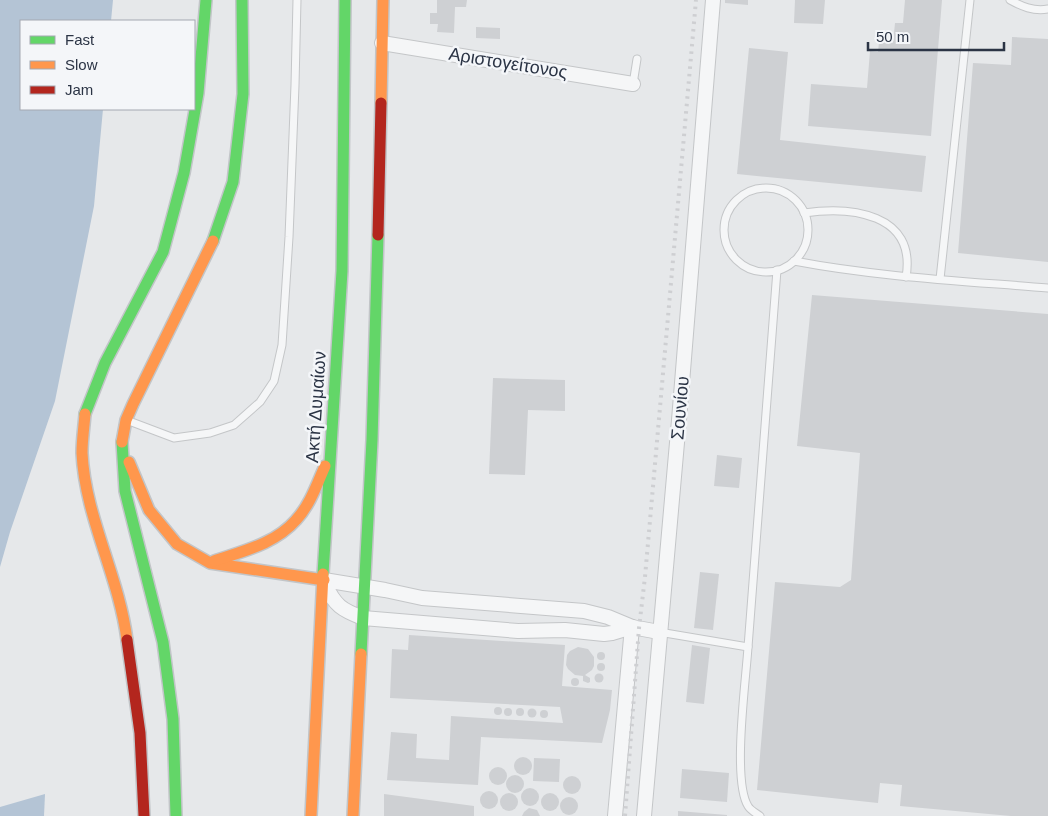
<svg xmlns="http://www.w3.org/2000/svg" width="1048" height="816" viewBox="0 0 1048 816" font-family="Helvetica,sans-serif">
	<rect width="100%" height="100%" fill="#e6e8ea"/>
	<!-- water -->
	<g fill="#b4c4d5">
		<polygon points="0,0 113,0 111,21 21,21 21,109 103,109 94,206 55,401 10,532 0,567"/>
		<polygon points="45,794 44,816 0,816 0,807"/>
	</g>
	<!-- building -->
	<g fill="#ced0d3">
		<polygon points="437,0 467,0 466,7 455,7 454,33 437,32 438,24 430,24 430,13 437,13"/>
		<polygon points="725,0 748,0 748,5 725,3"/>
		<polygon points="795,0 825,0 823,24 794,23"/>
		<polygon points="905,0 942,0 931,136 808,126 811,84 867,88 870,51 878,52 879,42 893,43 895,23 903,23"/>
		<polygon points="476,27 500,28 500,39 476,38"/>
		<polygon points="1012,37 1048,39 1048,262 958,253 973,63 1011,65"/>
		<polygon points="749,48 788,52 780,140 926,156 922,192 737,174"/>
		<polygon points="812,295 1048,314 1048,816 1011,816 900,806 902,785 880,783 878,803 757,790 775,582 840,587 851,580 860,453 797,446"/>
		<polygon points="493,378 565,380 565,411 528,410 525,475 489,474"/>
		<polygon points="717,455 742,458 739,488 714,486"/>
		<polygon points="700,572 719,574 713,630 694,628"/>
		<polygon points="409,635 565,645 562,686 612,690 610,710 602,743 481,737 478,785 387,780 391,732 417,734 416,758 449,760 451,716 563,723 560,707 390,698 392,649 408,650"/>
		<polygon points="692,645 710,648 704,704 686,702"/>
		<polygon points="578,647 588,649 594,657 594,666 592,670 585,675 590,678 590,682 588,683 583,681 583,676 575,675 568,669 566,665 567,655 570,651"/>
		<circle cx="601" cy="656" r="4"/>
		<circle cx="601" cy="667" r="4"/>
		<circle cx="599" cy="678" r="4.5"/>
		<circle cx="575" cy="682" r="4"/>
		<circle cx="498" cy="711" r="4"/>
		<circle cx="508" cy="712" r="4"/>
		<circle cx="520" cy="712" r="4"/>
		<circle cx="532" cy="713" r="4.5"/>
		<circle cx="544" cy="714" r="4"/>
		<circle cx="523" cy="766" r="9"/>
		<polygon points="534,758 560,759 559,782 533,781"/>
		<circle cx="498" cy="776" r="9"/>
		<polygon points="682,769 729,773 727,802 680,798"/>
		<circle cx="515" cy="784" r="9"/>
		<circle cx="572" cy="785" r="9"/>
		<circle cx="530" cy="797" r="9"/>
		<circle cx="489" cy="800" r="9"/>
		<circle cx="509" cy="802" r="9"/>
		<circle cx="550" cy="802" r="9"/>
		<polygon points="384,794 474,806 474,816 384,816"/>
		<circle cx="569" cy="806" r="9"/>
		<polygon points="529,808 537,810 540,816 522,816 524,812"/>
		<polygon points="678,811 727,815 727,816 678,816"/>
	</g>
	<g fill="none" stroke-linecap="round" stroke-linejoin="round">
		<defs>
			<g id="lane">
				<path d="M1010 0C1021 6 1034 12 1048 9"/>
				<polyline points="633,84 637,59"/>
				<circle cx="766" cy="230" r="42"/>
				<path d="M804 213C850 206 917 213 906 277"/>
				<path d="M794 261C878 277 963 281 1048 288"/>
				<polyline points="940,279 970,0"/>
				<polyline points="129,421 174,438 210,433 234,425 260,402 274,381 282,345 289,237 295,85 297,0"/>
				<path d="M659 632 748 647C746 680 732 780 748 806 750 810 756 813 760 816"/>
				<polyline points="748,647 777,270"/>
			</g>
			<g id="street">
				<polyline points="382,43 633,84"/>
				<polyline points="324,580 385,590 422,598 584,611 608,617 632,627 659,632"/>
				<path d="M325 584C335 606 342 610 363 618L518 631 565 630 604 634 612 633 632 627"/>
				<polyline points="615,816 632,627"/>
				<polyline points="644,816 679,420 713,0"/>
			</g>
			<g id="fast">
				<polyline points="213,241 233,182 243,94 242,0"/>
				<polyline points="85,414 105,363 163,252 184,173 198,93 206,0"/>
				<polyline points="122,442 125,491 163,642 173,719 176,816"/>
				<polyline points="323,574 342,271 345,0"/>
				<polyline points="361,654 372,440 378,235"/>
			</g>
			<g id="slow">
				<polyline points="381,103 383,0"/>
				<path d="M85 414C84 427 82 440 82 453 85 517 119 576 127 640"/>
				<polyline points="122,442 126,420 133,404 213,241"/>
				<polyline points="129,462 149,510 177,544 210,563 324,580"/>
				<path d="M214 561C243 551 275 544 296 520 310 505 317 484 325 466"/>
				<polyline points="311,816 323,574"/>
				<polyline points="353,816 361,654"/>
			</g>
			<g id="jam">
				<polyline points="378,235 381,103"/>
				<polyline points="127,640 140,733 144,816"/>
			</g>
		</defs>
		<!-- lane casing -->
		<use href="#lane" stroke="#c4c6c8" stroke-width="9"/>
		<!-- street casing -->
		<use href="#street" stroke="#c4c6c8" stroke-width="16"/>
		<!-- fast casing -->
		<use href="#fast" stroke="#c2c5c8" stroke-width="14"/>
		<!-- slow casing -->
		<use href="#slow" stroke="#c2c5c8" stroke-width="14"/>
		<!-- jam casing -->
		<use href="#jam" stroke="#c2c5c8" stroke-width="14"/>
		<!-- lane -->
		<use href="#lane" stroke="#f5f6f7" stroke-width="7"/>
		<!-- street -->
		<use href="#street" stroke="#f5f6f7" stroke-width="14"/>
		<!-- fast -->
		<use href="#fast" stroke="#63d668" stroke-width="11"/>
		<!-- slow -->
		<use href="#slow" stroke="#ff974d" stroke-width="11"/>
		<!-- jam -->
		<use href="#jam" stroke="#b3261e" stroke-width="11"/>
		<!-- rail -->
		<polyline stroke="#cecfd2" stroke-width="4" stroke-dasharray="2.5 5" stroke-linecap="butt" points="625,816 639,628 645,577 696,0"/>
	</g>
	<g text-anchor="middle" stroke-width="5" stroke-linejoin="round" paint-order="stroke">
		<!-- street labels -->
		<g font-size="18" fill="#2b3445" stroke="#f4f6f9">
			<text transform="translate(508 63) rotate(9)" y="6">Αριστογείτονος</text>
			<text transform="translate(316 407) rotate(-86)" y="6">Ακτή Δυμαίων</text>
			<text transform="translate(680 408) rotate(-85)" y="6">Σουνίου</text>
		</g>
	</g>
	<!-- legend -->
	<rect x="20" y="20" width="175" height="90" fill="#f4f6f9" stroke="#a4a8b1"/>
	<rect x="30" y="36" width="25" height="8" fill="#63d668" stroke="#a4a8b1"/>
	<text x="65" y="45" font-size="15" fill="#2b3445">Fast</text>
	<rect x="30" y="61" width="25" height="8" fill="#ff974d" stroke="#a4a8b1"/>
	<text x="65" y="70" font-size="15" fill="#2b3445">Slow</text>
	<rect x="30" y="86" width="25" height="8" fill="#b3261e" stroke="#a4a8b1"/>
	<text x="65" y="95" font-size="15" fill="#2b3445">Jam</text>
	<!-- scale -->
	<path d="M868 42v8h136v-8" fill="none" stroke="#2b3445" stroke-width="2.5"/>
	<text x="876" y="42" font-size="15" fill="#2b3445" stroke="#f4f6f9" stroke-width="4" paint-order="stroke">50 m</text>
</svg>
